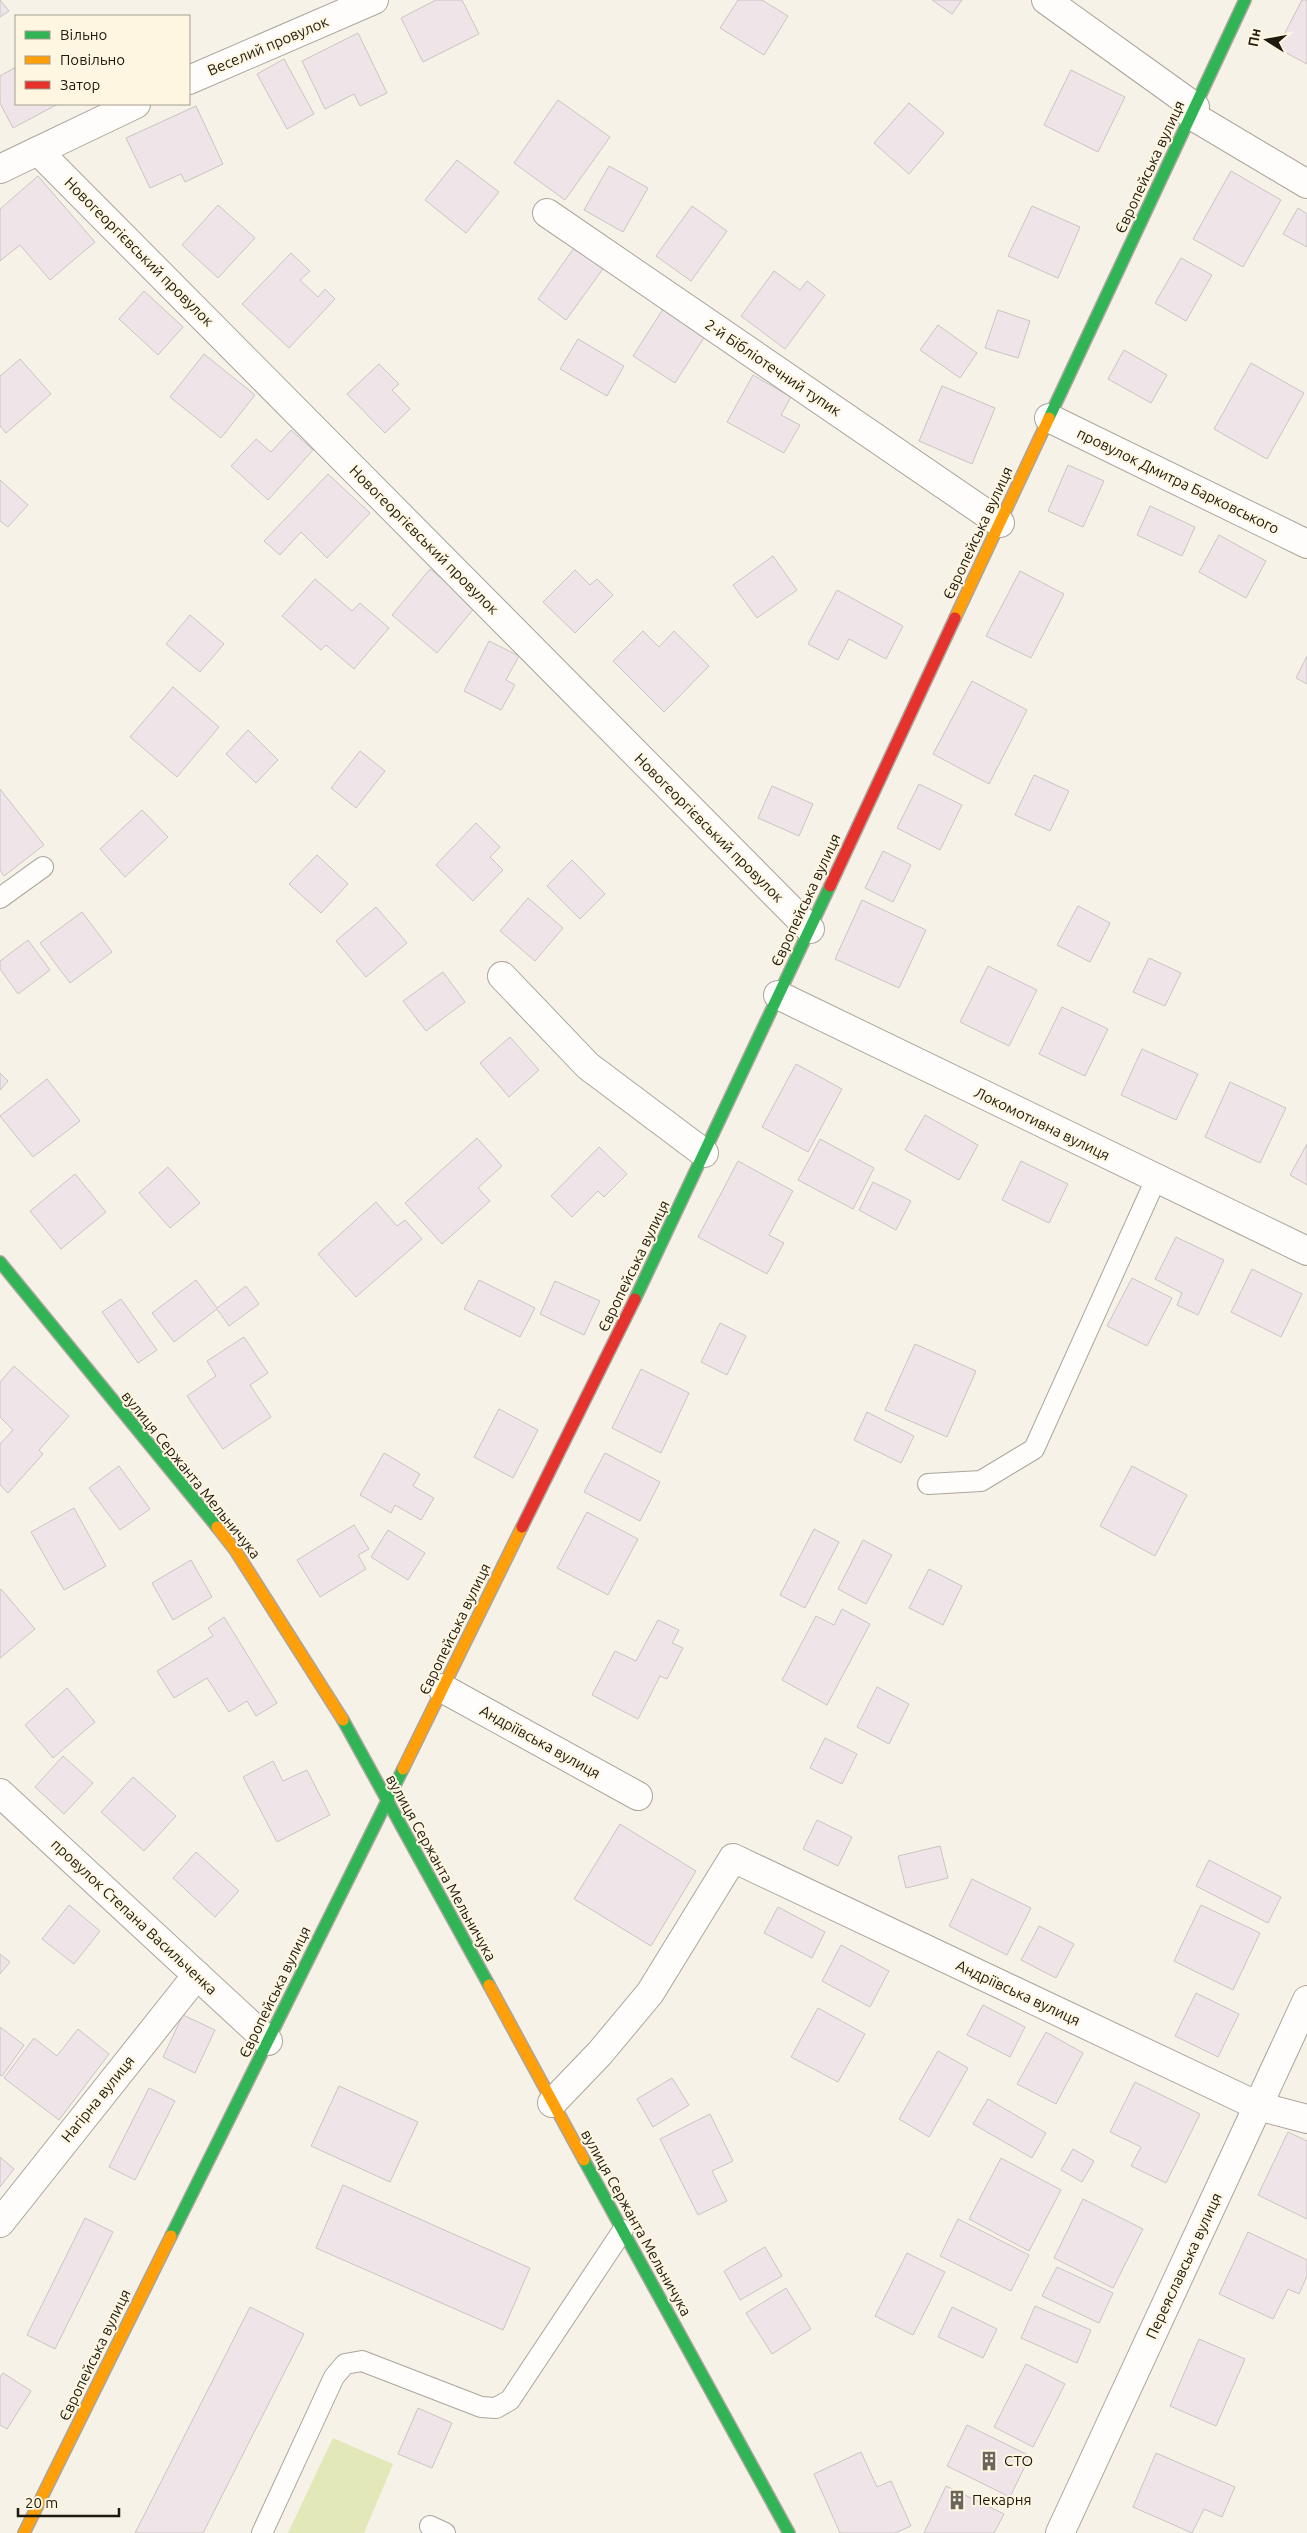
<svg xmlns="http://www.w3.org/2000/svg" width="1307" height="2533" viewBox="0 0 1307 2533" font-family="Ubuntu,sans-serif">
	<rect width="100%" height="100%" fill="#f7f2e7"/>
	<!-- green -->
	<polygon fill="#e2e8b8" points="333,2438 393,2464 364,2533 288,2533"/>
	<!-- building -->
	<g fill="#efe5e8" stroke="#cac4c3">
		<polygon points="0,0 9,11 0,17"/>
		<polygon points="436,0 462,0 479,34 423,62 401,18"/>
		<polygon points="738,0 762,0 788,16 764,55 720,28"/>
		<polygon points="932,0 962,0 952,14"/>
		<polygon points="1302,0 1307,0 1307,64 1277,48"/>
		<polygon points="358,33 387,93 360,106 354,94 325,109 302,61"/>
		<polygon points="284,59 314,114 287,129 257,74"/>
		<polygon points="16,67 16,104 58,104 13,128 0,103 0,76"/>
		<polygon points="1071,70 1125,97 1098,152 1044,125"/>
		<polygon points="558,100 610,137 565,200 514,163"/>
		<polygon points="909,103 944,133 909,174 874,143"/>
		<polygon points="196,106 223,164 185,182 181,174 150,188 126,138"/>
		<polygon points="457,160 499,192 466,233 425,200"/>
		<polygon points="609,166 648,188 623,232 584,210"/>
		<polygon points="1231,171 1281,200 1243,267 1193,239"/>
		<polygon points="38,176 95,242 50,280 20,245 0,261 0,209"/>
		<polygon points="218,205 255,238 218,278 182,245"/>
		<polygon points="692,206 727,231 691,281 656,256"/>
		<polygon points="1032,206 1080,227 1058,278 1008,256"/>
		<polygon points="1298,208 1307,214 1307,247 1283,234"/>
		<polygon points="576,245 605,266 566,320 538,299"/>
		<polygon points="291,253 310,271 300,280 318,297 325,289 335,299 289,348 242,304"/>
		<polygon points="1181,258 1212,275 1186,321 1155,303"/>
		<polygon points="774,271 800,290 807,281 825,295 785,349 741,316"/>
		<polygon points="144,291 183,327 158,355 119,319"/>
		<polygon points="663,309 705,336 675,383 633,356"/>
		<polygon points="998,310 1030,321 1018,358 985,348"/>
		<polygon points="938,325 977,353 960,378 920,350"/>
		<polygon points="578,339 624,366 607,396 560,369"/>
		<polygon points="1124,350 1167,375 1151,403 1108,379"/>
		<polygon points="204,354 255,395 221,438 170,397"/>
		<polygon points="20,359 51,394 6,433 0,426 0,376"/>
		<polygon points="1251,363 1304,393 1267,459 1214,429"/>
		<polygon points="379,364 399,384 392,390 410,409 385,433 347,394"/>
		<polygon points="753,375 791,397 781,415 800,425 784,453 727,422"/>
		<polygon points="942,386 995,408 972,464 919,441"/>
		<polygon points="291,430 313,450 268,500 231,466 256,439 271,452"/>
		<polygon points="1068,465 1104,481 1083,527 1048,511"/>
		<polygon points="328,474 370,513 327,558 301,532 280,555 264,541"/>
		<polygon points="0,480 28,505 8,527 0,521"/>
		<polygon points="1150,506 1195,527 1182,556 1137,535"/>
		<polygon points="1219,535 1266,561 1246,598 1199,572"/>
		<polygon points="773,556 797,590 757,618 733,585"/>
		<polygon points="430,569 476,606 437,653 392,615"/>
		<polygon points="575,570 590,585 597,579 613,595 575,633 543,602"/>
		<polygon points="1020,571 1064,594 1031,658 986,636"/>
		<polygon points="315,579 352,611 360,603 389,628 354,669 326,645 321,650 282,616"/>
		<polygon points="837,590 903,626 886,659 849,639 838,660 808,644"/>
		<polygon points="190,615 224,644 200,672 166,644"/>
		<polygon points="643,631 659,647 674,631 709,666 664,712 613,661"/>
		<polygon points="489,641 519,656 506,680 515,685 501,710 464,691"/>
		<polygon points="1307,656 1307,684 1296,678"/>
		<polygon points="972,681 1027,710 989,784 933,754"/>
		<polygon points="173,687 219,727 177,777 130,737"/>
		<polygon points="248,730 278,760 256,783 226,754"/>
		<polygon points="360,751 385,771 356,808 331,788"/>
		<polygon points="1034,775 1069,791 1050,831 1015,815"/>
		<polygon points="919,784 962,805 940,850 897,828"/>
		<polygon points="772,786 813,804 799,836 758,818"/>
		<polygon points="0,789 44,845 4,876 0,870"/>
		<polygon points="142,810 168,837 125,877 100,849"/>
		<polygon points="476,823 500,847 490,857 503,870 473,901 436,865"/>
		<polygon points="883,851 911,865 893,902 865,888"/>
		<polygon points="317,855 348,884 321,913 289,884"/>
		<polygon points="572,860 605,894 580,919 547,886"/>
		<polygon points="528,898 563,928 535,961 500,931"/>
		<polygon points="862,900 926,930 899,988 835,959"/>
		<polygon points="1078,906 1110,923 1090,962 1057,945"/>
		<polygon points="376,907 407,943 366,977 336,941"/>
		<polygon points="82,912 112,952 70,983 40,943"/>
		<polygon points="28,940 50,970 18,994 0,969 0,961"/>
		<polygon points="1149,958 1181,973 1165,1006 1133,992"/>
		<polygon points="988,966 1037,990 1009,1046 960,1022"/>
		<polygon points="443,972 465,1002 426,1031 403,1001"/>
		<polygon points="1062,1007 1108,1029 1085,1076 1039,1054"/>
		<polygon points="510,1037 539,1070 509,1097 480,1063"/>
		<polygon points="1142,1049 1198,1074 1176,1120 1121,1095"/>
		<polygon points="796,1064 842,1089 808,1152 762,1127"/>
		<polygon points="0,1073 8,1081 0,1090"/>
		<polygon points="47,1079 80,1121 33,1157 0,1116"/>
		<polygon points="1230,1082 1286,1108 1260,1163 1205,1137"/>
		<polygon points="925,1115 978,1145 959,1180 905,1150"/>
		<polygon points="477,1138 502,1166 478,1188 490,1201 442,1244 405,1203"/>
		<polygon points="820,1139 874,1168 853,1209 798,1180"/>
		<polygon points="1307,1144 1307,1185 1290,1175"/>
		<polygon points="599,1147 627,1174 604,1197 598,1191 572,1217 551,1196"/>
		<polygon points="738,1161 793,1191 769,1235 784,1243 767,1274 698,1237"/>
		<polygon points="1021,1161 1068,1184 1049,1223 1002,1200"/>
		<polygon points="168,1167 200,1203 170,1228 139,1193"/>
		<polygon points="75,1174 106,1212 61,1249 30,1211"/>
		<polygon points="873,1182 911,1201 896,1230 859,1210"/>
		<polygon points="376,1202 397,1226 405,1220 422,1239 356,1297 318,1254"/>
		<polygon points="1176,1237 1224,1260 1198,1315 1177,1305 1182,1293 1155,1279"/>
		<polygon points="1252,1269 1302,1294 1281,1337 1231,1312"/>
		<polygon points="1132,1278 1172,1298 1147,1346 1107,1326"/>
		<polygon points="196,1280 217,1308 246,1286 259,1304 229,1326 217,1309 174,1342 152,1313"/>
		<polygon points="479,1280 535,1308 520,1337 464,1309"/>
		<polygon points="555,1281 600,1301 584,1335 540,1314"/>
		<polygon points="121,1299 157,1350 138,1363 102,1312"/>
		<polygon points="720,1323 746,1336 727,1375 701,1362"/>
		<polygon points="244,1337 268,1373 250,1385 271,1417 223,1449 187,1396 216,1376 207,1361"/>
		<polygon points="915,1344 976,1371 947,1437 885,1410"/>
		<polygon points="14,1366 69,1416 39,1450 43,1454 8,1493 0,1485 0,1444 13,1430 0,1417 0,1382"/>
		<polygon points="641,1369 689,1393 661,1453 612,1428"/>
		<polygon points="499,1409 538,1430 513,1478 474,1457"/>
		<polygon points="867,1412 914,1436 901,1463 854,1440"/>
		<polygon points="384,1453 420,1474 413,1486 434,1498 421,1520 395,1505 391,1513 360,1495"/>
		<polygon points="605,1453 660,1482 640,1521 584,1492"/>
		<polygon points="119,1466 150,1509 120,1530 89,1488"/>
		<polygon points="1132,1466 1187,1495 1155,1556 1100,1526"/>
		<polygon points="74,1508 106,1566 64,1590 31,1532"/>
		<polygon points="587,1512 638,1539 608,1595 557,1568"/>
		<polygon points="354,1525 369,1549 358,1555 366,1569 320,1597 297,1560"/>
		<polygon points="814,1529 839,1542 805,1608 780,1595"/>
		<polygon points="388,1530 425,1553 408,1580 371,1557"/>
		<polygon points="863,1540 892,1555 866,1604 838,1589"/>
		<polygon points="191,1560 212,1597 173,1620 152,1583"/>
		<polygon points="929,1569 962,1586 943,1625 909,1608"/>
		<polygon points="1,1589 35,1629 0,1658 0,1590"/>
		<polygon points="842,1609 870,1624 827,1705 782,1680 816,1616 834,1625"/>
		<polygon points="224,1617 277,1703 256,1716 247,1701 229,1712 207,1678 174,1698 157,1671 213,1636 208,1628"/>
		<polygon points="658,1620 679,1630 672,1643 683,1648 667,1679 660,1676 638,1719 592,1695 615,1651 636,1661"/>
		<polygon points="877,1687 909,1704 889,1744 857,1727"/>
		<polygon points="67,1688 95,1722 53,1758 25,1725"/>
		<polygon points="825,1738 857,1754 842,1784 810,1768"/>
		<polygon points="63,1756 93,1783 64,1814 35,1787"/>
		<polygon points="273,1761 283,1781 307,1770 330,1815 277,1842 243,1777"/>
		<polygon points="133,1777 176,1816 144,1851 101,1812"/>
		<polygon points="817,1820 852,1837 838,1866 803,1849"/>
		<polygon points="620,1824 696,1871 651,1946 574,1899"/>
		<polygon points="940,1846 948,1878 906,1888 898,1856"/>
		<polygon points="196,1852 239,1891 215,1917 173,1878"/>
		<polygon points="1209,1860 1281,1897 1268,1923 1196,1886"/>
		<polygon points="972,1879 1031,1908 1007,1955 949,1926"/>
		<polygon points="69,1905 100,1931 74,1964 42,1939"/>
		<polygon points="1201,1905 1260,1933 1233,1990 1174,1961"/>
		<polygon points="778,1907 825,1932 812,1958 764,1933"/>
		<polygon points="1039,1926 1074,1944 1056,1978 1021,1960"/>
		<polygon points="841,1945 889,1971 870,2007 822,1981"/>
		<polygon points="0,1954 10,1962 0,1974"/>
		<polygon points="1196,1993 1239,2014 1218,2057 1175,2036"/>
		<polygon points="983,2005 1025,2027 1010,2057 967,2035"/>
		<polygon points="818,2008 865,2034 838,2082 791,2057"/>
		<polygon points="183,2015 215,2030 195,2073 163,2057"/>
		<polygon points="0,2027 24,2045 2,2076 0,2075"/>
		<polygon points="78,2029 109,2054 59,2120 4,2078 34,2038 57,2056"/>
		<polygon points="1046,2032 1083,2053 1056,2104 1017,2084"/>
		<polygon points="938,2051 968,2068 929,2137 899,2119"/>
		<polygon points="672,2078 689,2105 653,2127 637,2099"/>
		<polygon points="1135,2082 1200,2114 1166,2183 1131,2166 1141,2147 1110,2132"/>
		<polygon points="339,2086 418,2122 390,2182 311,2146"/>
		<polygon points="149,2088 175,2101 135,2180 109,2167"/>
		<polygon points="988,2099 1046,2133 1032,2158 973,2124"/>
		<polygon points="710,2114 733,2161 712,2171 727,2201 698,2215 660,2139"/>
		<polygon points="1288,2132 1307,2141 1307,2219 1258,2195"/>
		<polygon points="1073,2149 1094,2161 1082,2182 1061,2170"/>
		<polygon points="0,2157 14,2169 0,2187"/>
		<polygon points="1001,2158 1061,2190 1029,2251 969,2219"/>
		<polygon points="343,2185 530,2268 503,2330 316,2248"/>
		<polygon points="1083,2199 1143,2229 1113,2288 1054,2258"/>
		<polygon points="85,2218 113,2232 55,2349 27,2335"/>
		<polygon points="958,2219 1029,2255 1011,2291 940,2256"/>
		<polygon points="1248,2232 1307,2260 1307,2276 1299,2294 1288,2289 1273,2319 1219,2294"/>
		<polygon points="765,2247 782,2276 740,2300 724,2271"/>
		<polygon points="907,2253 945,2272 913,2335 875,2316"/>
		<polygon points="1057,2267 1113,2293 1099,2323 1042,2296"/>
		<polygon points="786,2288 811,2329 772,2354 746,2313"/>
		<polygon points="1035,2306 1091,2330 1077,2363 1021,2338"/>
		<polygon points="250,2307 304,2334 203,2533 135,2533"/>
		<polygon points="952,2307 997,2329 983,2358 938,2337"/>
		<polygon points="1199,2339 1245,2359 1216,2426 1170,2406"/>
		<polygon points="1026,2364 1065,2384 1033,2447 994,2427"/>
		<polygon points="3,2373 31,2391 7,2429 0,2425 0,2377"/>
		<polygon points="418,2408 452,2423 432,2468 398,2454"/>
		<polygon points="967,2425 1030,2456 1010,2497 947,2466"/>
		<polygon points="861,2452 877,2487 891,2481 911,2526 895,2533 840,2533 814,2474"/>
		<polygon points="1156,2453 1235,2487 1222,2517 1204,2509 1192,2533 1133,2507"/>
		<polygon points="946,2486 1004,2514 994,2533 924,2533"/>
	</g>
	<g fill="none" stroke-linecap="round" stroke-linejoin="round">
		<defs>
			<g id="lane">
				<polyline points="0,898 43,867"/>
				<polyline points="928,1484 981,1481 1034,1449 1156,1179"/>
				<polyline points="430,2526 445,2533"/>
				<polyline points="262,2533 334,2377 345,2364 362,2361 481,2407 496,2408 510,2400 623,2230"/>
			</g>
			<g id="street">
				<polyline points="1046,0 1195,107"/>
				<polyline points="189,80 374,0"/>
				<polyline points="1191,115 1307,184"/>
				<polyline points="38,151 810,929"/>
				<polyline points="0,169 136,104"/>
				<polyline points="547,213 1000,523"/>
				<polyline points="1049,418 1307,544"/>
				<polyline points="502,976 588,1066 704,1153"/>
				<polyline points="778,995 1307,1251"/>
				<polyline points="442,1688 638,1796"/>
				<polyline points="0,1793 268,2041"/>
				<polyline points="552,2103 600,2053 650,1993 733,1858 1258,2106 1307,2119"/>
				<polyline points="0,2223 197,1975"/>
				<polyline points="1060,2533 1307,2000"/>
			</g>
			<g id="fast">
				<polyline points="1049,418 1245,0"/>
				<polyline points="0,1262 217,1527"/>
				<polyline points="635,1299 830,886"/>
				<polyline points="343,1720 489,1985"/>
				<polyline points="584,2160 789,2533"/>
				<polyline points="171,2236 403,1769"/>
			</g>
			<g id="slow">
				<polyline points="955,618 1049,418"/>
				<polyline points="217,1527 235,1550 343,1720"/>
				<polyline points="403,1769 522,1527"/>
				<polyline points="489,1985 584,2160"/>
				<polyline points="24,2533 171,2236"/>
			</g>
			<g id="jam">
				<polyline points="830,886 955,618"/>
				<polyline points="522,1527 635,1299"/>
			</g>
		</defs>
		<!-- lane casing -->
		<use href="#lane" stroke="#aaa69d" stroke-width="22"/>
		<!-- street casing -->
		<use href="#street" stroke="#aaa69d" stroke-width="30"/>
		<!-- fast casing -->
		<use href="#fast" stroke="#aaa69d" stroke-width="14"/>
		<!-- slow casing -->
		<use href="#slow" stroke="#aaa69d" stroke-width="14"/>
		<!-- jam casing -->
		<use href="#jam" stroke="#aaa69d" stroke-width="14"/>
		<!-- lane -->
		<use href="#lane" stroke="#fefdfb" stroke-width="20"/>
		<!-- street -->
		<use href="#street" stroke="#fefdfb" stroke-width="28"/>
		<!-- fast -->
		<use href="#fast" stroke="#30b455" stroke-width="11"/>
		<!-- slow -->
		<use href="#slow" stroke="#ff9f0a" stroke-width="11"/>
		<!-- jam -->
		<use href="#jam" stroke="#e5322d" stroke-width="11"/>
	</g>
	<!-- icons -->
	<defs>
		<symbol id="building-bare" viewBox="-9 -9 18 18"><path d="M-4-6H4V6H1V3H-1V6H-4ZM-2.5-4.3h1.7v1.8h-1.7ZM.8-4.3h1.7v1.8H.8ZM-2.5-1h1.7V.8h-1.7ZM.8-1h1.7V.8H.8Z" fill="#6a665b" stroke="#fef6e0" stroke-width="2.5" paint-order="stroke"/></symbol>
	</defs>
	<g fill-rule="evenodd">
		<use href="#building-bare" x="975" y="2447" width="28" height="28"/>
		<use href="#building-bare" x="943" y="2486" width="28" height="28"/>
	</g>
	<g text-anchor="middle" stroke-width="4" stroke-linejoin="round" paint-order="stroke">
		<!-- street labels -->
		<g font-size="15" fill="#1e1a10" stroke="#fef6e0">
			<text transform="translate(268 46) rotate(-23)" y="5">Веселий провулок</text>
			<text transform="translate(1150 167) rotate(-65)" y="5">Європейська вулиця</text>
			<text transform="translate(139 252) rotate(45)" y="5">Новогеоргієвський провулок</text>
			<text transform="translate(773 368) rotate(34)" y="5">2-й Бібліотечний тупик</text>
			<text transform="translate(1178 481) rotate(26)" y="5">провулок Дмитра Барковського</text>
			<text transform="translate(978 533) rotate(-65)" y="5">Європейська вулиця</text>
			<text transform="translate(424 540) rotate(45)" y="5">Новогеоргієвський провулок</text>
			<text transform="translate(709 828) rotate(45)" y="5">Новогеоргієвський провулок</text>
			<text transform="translate(806 900) rotate(-65)" y="5">Європейська вулиця</text>
			<text transform="translate(1042 1124) rotate(26)" y="5">Локомотивна вулиця</text>
			<text transform="translate(634 1266) rotate(-64)" y="5">Європейська вулиця</text>
			<text transform="translate(191 1475) rotate(51)" y="5">вулиця Сержанта Мельничука</text>
			<text transform="translate(455 1629) rotate(-64)" y="5">Європейська вулиця</text>
			<text transform="translate(540 1742) rotate(29)" y="5">Андріївська вулиця</text>
			<text transform="translate(441 1868) rotate(61)" y="5">вулиця Сержанта Мельничука</text>
			<text transform="translate(134 1917) rotate(43)" y="5">провулок Степана Васильченка</text>
			<text transform="translate(275 1992) rotate(-64)" y="5">Європейська вулиця</text>
			<text transform="translate(1018 1993) rotate(25)" y="5">Андріївська вулиця</text>
			<text transform="translate(98 2099) rotate(-51)" y="5">Нагірна вулиця</text>
			<text transform="translate(636 2223) rotate(61)" y="5">вулиця Сержанта Мельничука</text>
			<text transform="translate(1184 2266) rotate(-65)" y="5">Переяславська вулиця</text>
			<text transform="translate(95 2355) rotate(-64)" y="5">Європейська вулиця</text>
		</g>
		<!-- poi labels -->
		<g font-size="15" fill="#1e1a10" stroke="#fef6e0" text-anchor="start">
			<text x="1004" y="2466">СТО</text>
			<text x="972" y="2505">Пекарня</text>
		</g>
	</g>
	<!-- legend -->
	<rect x="15" y="15" width="175" height="90" fill="#fef6e0" stroke="#a49e8d"/>
	<rect x="25" y="31" width="25" height="8" fill="#30b455" stroke="#a49e8d"/>
	<text x="60" y="40" font-size="15" fill="#1e1a10">Вільно</text>
	<rect x="25" y="56" width="25" height="8" fill="#ff9f0a" stroke="#a49e8d"/>
	<text x="60" y="65" font-size="15" fill="#1e1a10">Повільно</text>
	<rect x="25" y="81" width="25" height="8" fill="#e5322d" stroke="#a49e8d"/>
	<text x="60" y="90" font-size="15" fill="#1e1a10">Затор</text>
	<!-- north arrow -->
	<g transform="translate(1267 40) rotate(281)" stroke="#fef6e0" stroke-width="4" paint-order="stroke">
	<path d="M0-4L9 19L0 12L-9 19Z" fill="#1e1a10"/>
	<text y="-8" font-size="14" font-weight="bold" text-anchor="middle" fill="#1e1a10">Пн</text>
	</g>
	<!-- scale -->
	<path d="M18 2508v8h101v-8" fill="none" stroke="#1e1a10" stroke-width="2.5"/>
	<text x="25" y="2508" font-size="15" fill="#1e1a10" stroke="#fef6e0" stroke-width="4" paint-order="stroke">20 m</text>
</svg>
